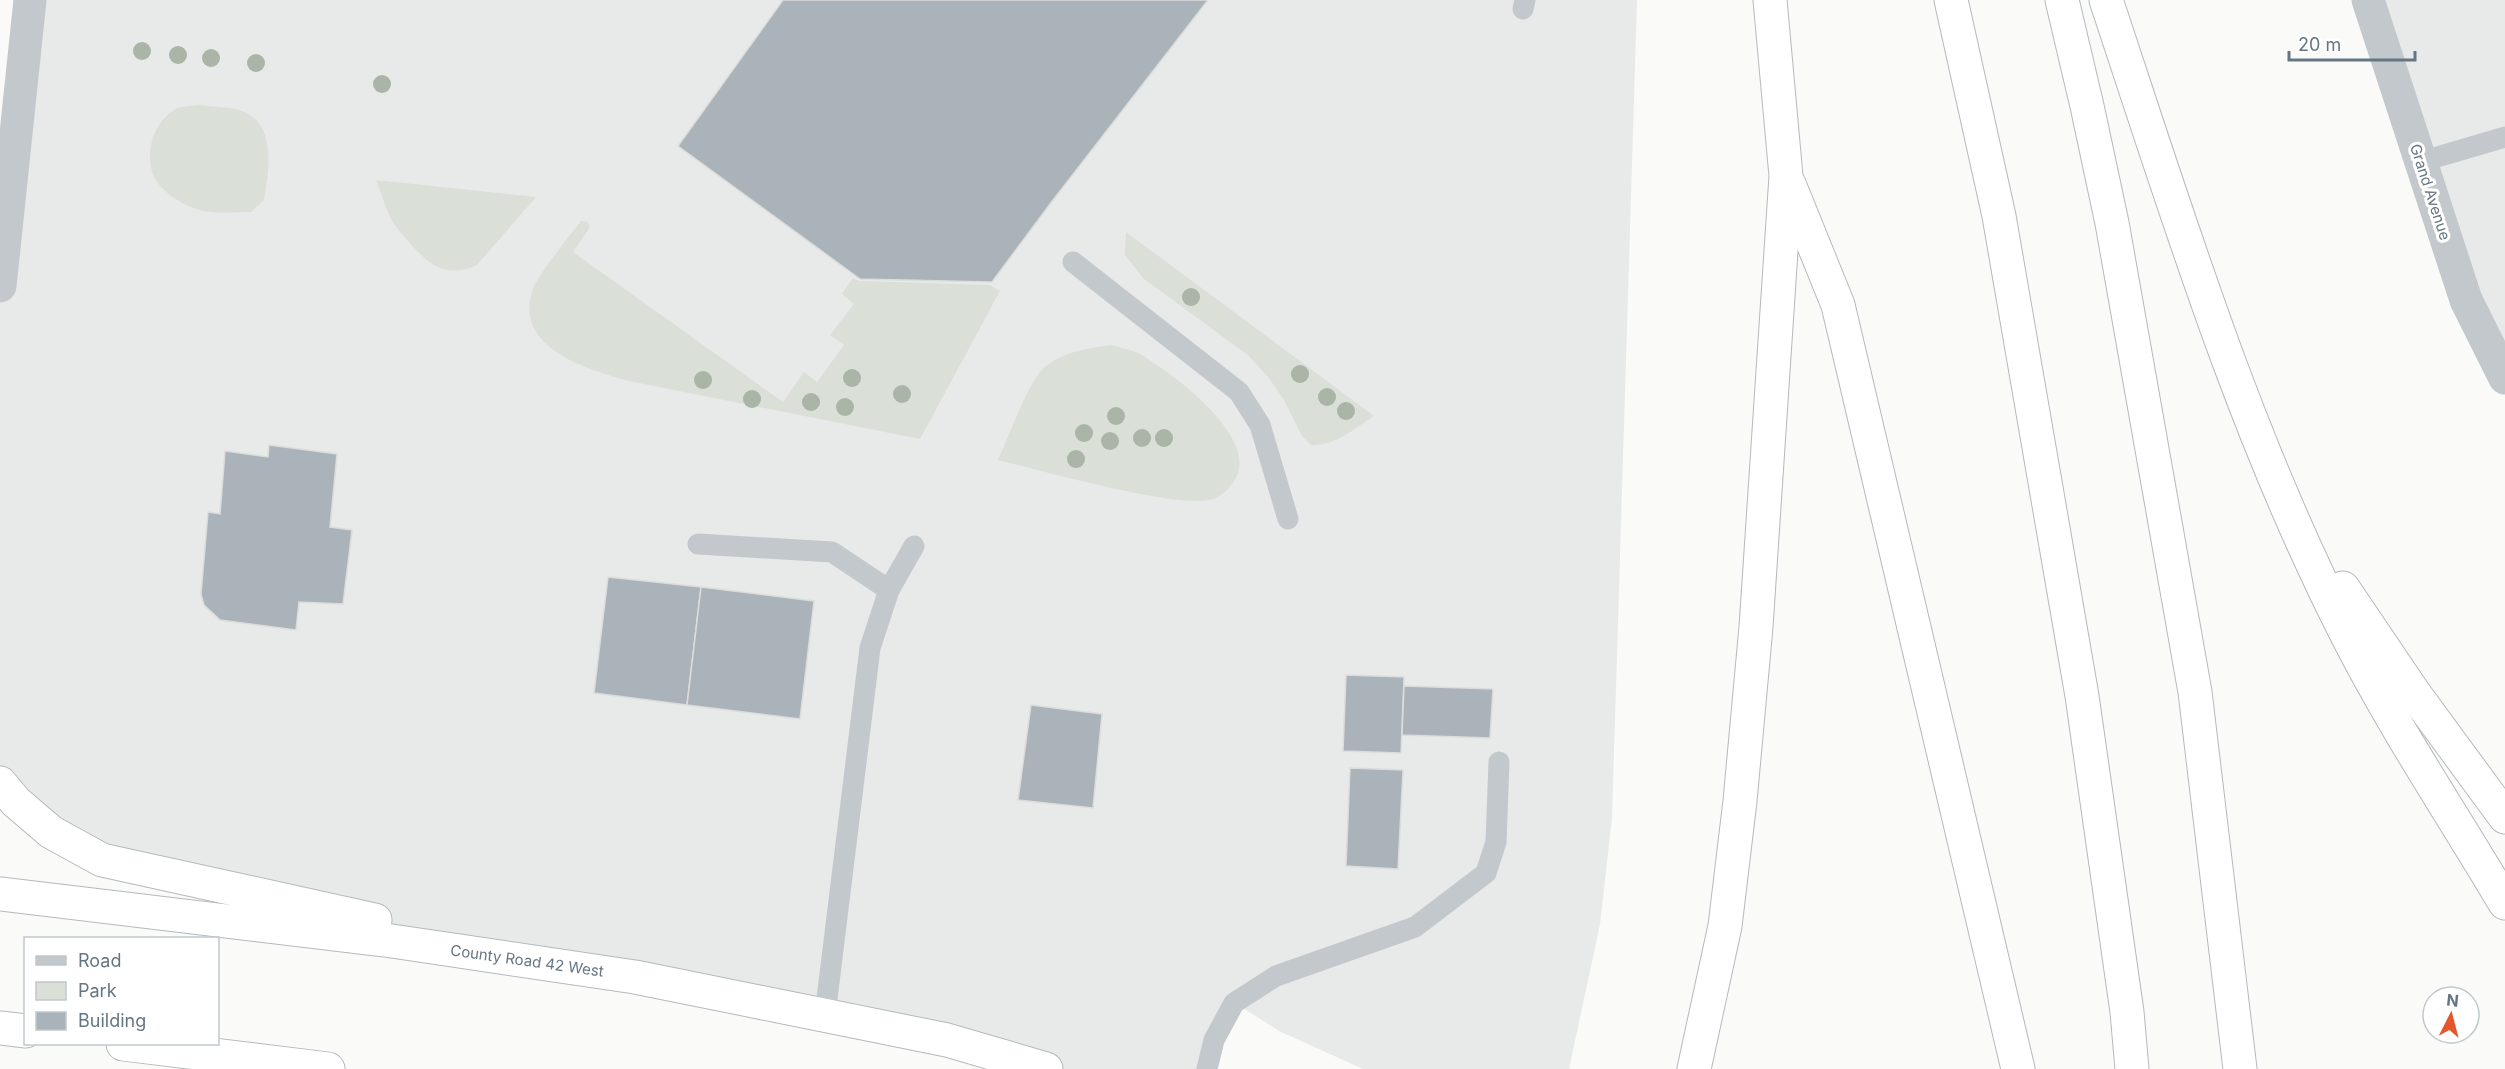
<svg xmlns="http://www.w3.org/2000/svg" width="2505" height="1069" viewBox="0 0 2505 1069" font-family="Inter,sans-serif">
	<rect width="100%" height="100%" fill="#fafaf8"/>
	<!-- built -->
	<g fill="#e8e9e9">
		<polygon points="30,0 1637,0 1612,818 1600,924 1569,1069 1363,1069 1279,1031 1235,1003 1207,1069 1046,1069 102,860 0,783 0,286"/>
		<polygon points="2368,0 2505,0 2505,378"/>
	</g>
	<!-- green -->
	<g fill="#dadfd7">
		<path d="M199 105C214 107 237 106 250 115 276 131 268 175 264 200L251 212C231 212 209 215 191 207 179 202 164 192 157 182 142 159 152 122 176 109 182 106 192 106 199 105Z"/>
		<path d="M376 180 536 197 477 265C446 279 429 265 409 242 404 236 398 230 394 224 386 211 382 194 376 180Z"/>
		<path d="M581 221 588 222 590 227 573 252 783 402 804 372 817 382 844 345 830 335 854 304 842 294 853 278 859 281 990 285 1000 291 920 439 629 381C587 369 512 348 533 289 539 273 569 237 581 221Z"/>
		<path d="M1126 232 1374 416C1354 429 1335 446 1311 445L1302 436 1284 400 1269 378 1248 355 1144 279 1125 255Z"/>
		<path d="M1112 345C1120 348 1130 349 1138 353 1170 371 1263 439 1234 481 1229 489 1222 496 1213 499 1185 511 1035 469 998 460 1007 440 1029 381 1043 369 1061 352 1088 348 1112 345Z"/>
	</g>
	<!-- building -->
	<g fill="#aab3b9" stroke="#dcdcda" stroke-width="1.5">
		<polygon points="783,0 1208,0 1050,204 992,282 860,279 678,146"/>
		<polygon points="269,445 337,454 330,527 352,530 343,604 299,602 296,630 220,620 204,605 201,594 208,512 220,514 225,451 268,457"/>
		<polygon points="608,577 701,587 687,705 594,693"/>
		<polygon points="701,587 814,601 800,719 687,705"/>
		<polygon points="1346,675 1404,677 1401,753 1343,751"/>
		<polygon points="1404,686 1493,689 1490,738 1402,735"/>
		<polygon points="1031,705 1102,714 1093,808 1018,800"/>
		<polygon points="1350,768 1403,770 1398,869 1346,866"/>
	</g>
	<g fill="none" stroke-linecap="round" stroke-linejoin="round">
		<defs>
			<g id="trunk">
				<polyline points="0,783 16,802 51,832 102,860 375,920"/>
				<polyline points="0,894 385,940 635,977 947,1040 1046,1069"/>
				<polyline points="0,1028 26,1031"/>
				<polyline points="123,1044 328,1069"/>
			</g>
			<g id="motorway">
				<polyline points="1951,0 1999,216 2082,696 2127,1012 2132,1069"/>
				<polyline points="2062,0 2087,106 2112,223 2195,692 2240,1069"/>
				<path d="M2106 0C2178 216 2244 434 2348 637 2395 729 2452 814 2505 903"/>
				<polyline points="1789,184 1838,305 2018,1069"/>
				<polyline points="2343,588 2414,693 2505,817"/>
				<polyline points="1694,1069 1725,926 1740,801 1756,627 1786,176 1770,0"/>
			</g>
		</defs>
		<!-- trunk casing -->
		<use href="#trunk" stroke="#b4b9bd" stroke-width="35"/>
		<!-- motorway casing -->
		<use href="#motorway" stroke="#b4b9bd" stroke-width="35"/>
		<!-- service -->
		<g stroke="#c3c8cc" stroke-width="21">
			<polyline points="1523,9 1525,0"/>
			<polyline points="2420,162 2505,137"/>
			<polyline points="1073,262 1239,392 1260,425 1288,519"/>
			<polyline points="698,544 832,552 889,590"/>
			<polyline points="825,1015 870,648 889,590 914,546"/>
			<polyline points="1207,1069 1214,1040 1234,1003 1276,976 1415,927 1486,873 1496,842 1499,762"/>
		</g>
		<!-- minor -->
		<polyline stroke="#c3c8cc" stroke-width="33" points="2368,0 2466,300 2505,378"/>
		<!-- tertiary -->
		<polyline stroke="#c3c8cc" stroke-width="33" points="0,286 30,0"/>
		<!-- trunk -->
		<use href="#trunk" stroke="#fff" stroke-width="33"/>
		<!-- motorway -->
		<use href="#motorway" stroke="#fff" stroke-width="33"/>
	</g>
	<!-- trees -->
	<g fill="#aab4a7">
		<circle cx="142" cy="51" r="9"/>
		<circle cx="178" cy="55" r="9"/>
		<circle cx="211" cy="58" r="9"/>
		<circle cx="256" cy="63" r="9"/>
		<circle cx="382" cy="84" r="9"/>
		<circle cx="1191" cy="297" r="9"/>
		<circle cx="1300" cy="374" r="9"/>
		<circle cx="852" cy="378" r="9"/>
		<circle cx="703" cy="380" r="9"/>
		<circle cx="902" cy="394" r="9"/>
		<circle cx="1327" cy="397" r="9"/>
		<circle cx="752" cy="399" r="9"/>
		<circle cx="811" cy="402" r="9"/>
		<circle cx="845" cy="407" r="9"/>
		<circle cx="1346" cy="411" r="9"/>
		<circle cx="1116" cy="416" r="9"/>
		<circle cx="1084" cy="433" r="9"/>
		<circle cx="1142" cy="438" r="9"/>
		<circle cx="1164" cy="438" r="9"/>
		<circle cx="1110" cy="441" r="9"/>
		<circle cx="1076" cy="459" r="9"/>
	</g>
	<g text-anchor="middle" stroke-width="6" stroke-linejoin="round" paint-order="stroke">
		<!-- street labels -->
		<g font-size="15" fill="#657683" stroke="#fff">
			<text transform="translate(2430 192) rotate(72)" y="5">Grand Avenue</text>
			<text transform="translate(527 961) rotate(8)" y="5">County Road 42 West</text>
		</g>
	</g>
	<!-- legend -->
	<rect x="24" y="937" width="195" height="108" fill="#ffffff" stroke="#c1c8cd" stroke-width="1.5"/>
	<rect x="36" y="956" width="30" height="9" fill="#c3c8cc" stroke="#c1c8cd" stroke-width="1.5"/>
	<text x="78" y="967" font-size="18" fill="#657683">Road</text>
	<rect x="36" y="982" width="30" height="18" fill="#dadfd7" stroke="#c1c8cd" stroke-width="1.5"/>
	<text x="78" y="997" font-size="18" fill="#657683">Park</text>
	<rect x="36" y="1012" width="30" height="18" fill="#aab3b9" stroke="#c1c8cd" stroke-width="1.5"/>
	<text x="78" y="1027" font-size="18" fill="#657683">Building</text>
	<!-- north arrow -->
	<g transform="translate(2451 1015) rotate(6)"><circle r="28" fill="#ffffff" stroke="#c1c8cd" stroke-width="1.5"/>
	<path d="M0-4.5L10 22L0 15L-10 22Z" fill="#e4572e"/>
	<text y="-9" font-size="16" font-weight="bold" text-anchor="middle" fill="#657683">N</text>
	</g>
	<!-- scale -->
	<path d="M2289 51v9h126v-9" fill="none" stroke="#657683" stroke-width="3"/>
	<text x="2298" y="51" font-size="18" fill="#657683" stroke="#ffffff" stroke-width="4.5" paint-order="stroke">20 m</text>
</svg>
